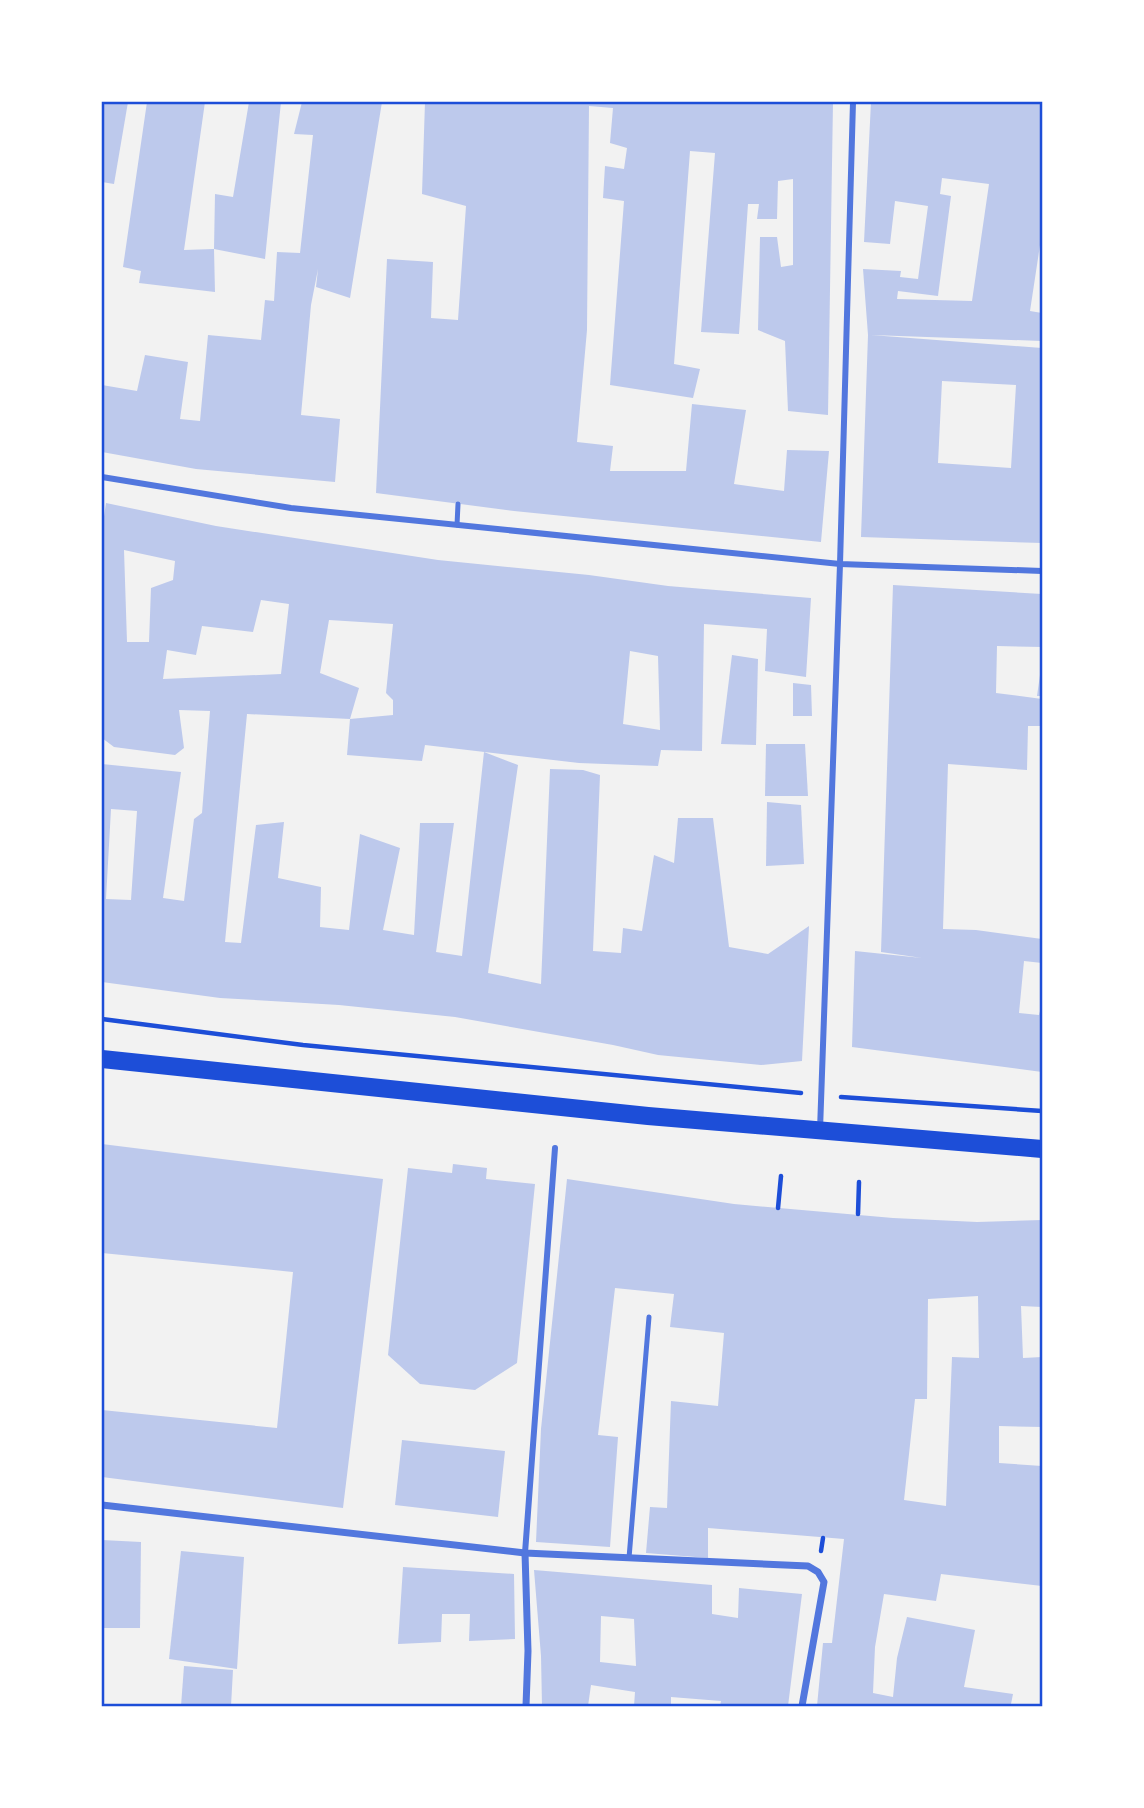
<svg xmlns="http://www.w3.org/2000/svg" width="1144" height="1808" viewBox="0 0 1144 1808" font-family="Inter,sans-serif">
	<rect width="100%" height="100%" fill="#f2f2f2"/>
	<!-- building -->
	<g fill="#bdc9ec" fill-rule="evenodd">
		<polygon points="102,102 128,102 114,184 102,182"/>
		<polygon points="147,102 205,102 184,250 214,249 215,292 139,283 141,271 123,267"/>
		<polygon points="249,102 281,102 265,259 214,249 215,194 233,197"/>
		<polygon points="302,102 382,102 350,298 316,287 318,269 311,305 301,415 340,419 335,482 196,469 102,452 102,385 137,391 145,355 188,362 180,419 200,421 208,335 261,340 265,300 274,301 277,252 300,253 313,135 294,134"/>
		<polygon points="425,102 833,102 828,415 788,411 785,341 758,330 760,237 777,237 781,267 793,265 793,179 778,181 777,219 757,219 759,204 748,204 739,334 701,332 715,153 690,151 674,364 700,369 693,398 610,385 624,201 603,198 605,166 624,169 627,148 610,143 613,108 589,106 587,330 577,442 613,446 610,471 686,471 692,404 746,410 734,484 784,491 787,450 829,451 821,542 514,511 376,493 387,259 433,262 431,318 458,320 466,206 422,194"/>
		<path d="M871 102H1042V232L1030 311 1042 313V341L871 335 1042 348V543L861 537 868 335 863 269 901 271 900 277 918 279 928 206 895 201 890 244 864 242ZM942 178 989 184 972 301 897 299 898 291 938 296 951 196 940 194ZM942 381 1016 385 1011 468 938 463Z"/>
		<path d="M106 503 216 526 438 560 589 575 668 586 811 598 806 677 765 671 767 629 704 624 702 751 661 750 658 766 579 763 425 745 422 761 347 755 350 719 393 715V700L386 693 393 624 329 620 320 673 359 688 350 719 247 714 225 942 241 943 256 825 284 822 278 878 321 887 320 927 349 930 360 834 400 848 383 930 414 935 420 823H454L436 952 462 956 484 752 518 765 488 973 541 984 550 769 583 770 600 775 593 951 621 953 623 928 642 931 654 855 674 863 678 818H713L729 947 768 954 809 926 802 1061 761 1065 658 1055 613 1045 455 1017 339 1005 220 998 102 982V764L181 772 163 898 184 901 194 819 202 813 210 711 179 710 184 748 175 755 114 747 102 738V530ZM124 550 175 561 173 580 151 588 149 642H127ZM261 600 289 604 281 674 163 679 167 650 196 655 202 626 253 632ZM630 651 658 656 660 730 623 724ZM111 809 137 811 131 900 106 899Z"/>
		<polygon points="893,585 1042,594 1042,647 997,646 996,693 1042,699 1042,726 1028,726 1027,770 948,764 943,929 976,930 1042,939 1042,963 1024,961 1019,1013 1039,1015 1042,1003 1042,1072 852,1047 855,951 922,958 881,952"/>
		<polygon points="732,655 758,659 756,745 721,744"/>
		<polygon points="1041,668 1042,696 1037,696"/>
		<polygon points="793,683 811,685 812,716 793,716"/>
		<polygon points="766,744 805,744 808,796 765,796"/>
		<polygon points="767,802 801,805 804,864 766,866"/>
		<polygon points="102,1144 383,1179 343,1508 102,1477 102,1410 277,1428 293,1272 102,1253"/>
		<polygon points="453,1164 487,1168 486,1179 535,1184 517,1363 475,1390 420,1384 388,1355 408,1168 452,1173"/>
		<path d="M567 1179 734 1204 893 1218 977 1222 1042 1220V1307L1021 1306 1023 1358 1042 1357V1427L999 1426V1463L1042 1466V1586L941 1574 936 1601 884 1594 875 1647 873 1693 893 1697 897 1658 907 1617 975 1630 964 1687 1013 1694 1011 1704 1016 1705V1706H817L823 1643H832L844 1539 708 1528V1558L646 1553 650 1507 667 1508 671 1401 718 1406 724 1333 670 1327 674 1294 615 1288 598 1435 618 1437 610 1547 536 1542 541 1429ZM978 1296 979 1358 952 1357 946 1506 904 1500 915 1399H927L928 1299Z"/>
		<polygon points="402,1440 505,1451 498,1517 395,1505"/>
		<polygon points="102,1540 141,1542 140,1628 102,1628"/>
		<polygon points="181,1551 244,1557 237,1669 169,1659"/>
		<polygon points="403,1567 514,1574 515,1639 469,1641 470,1614 442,1614 441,1642 398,1644"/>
		<path d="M534 1570 712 1585V1614L738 1618 739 1588 802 1594 788 1706H720L721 1701 671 1697V1706H634L635 1692 591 1685 588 1706H542L541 1656ZM601 1616 634 1619 636 1666 600 1662Z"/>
		<polygon points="184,1666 233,1670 231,1706 181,1706"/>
	</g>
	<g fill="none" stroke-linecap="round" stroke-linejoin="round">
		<!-- path -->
		<g stroke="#1d4ed8" stroke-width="4.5">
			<polyline points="102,1019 303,1045 801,1093"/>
			<polyline points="841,1097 1042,1111"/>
			<polyline points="778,1208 781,1176"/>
			<polyline points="858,1214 859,1182"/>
			<polyline points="821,1551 823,1538"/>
		</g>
		<!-- service -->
		<g stroke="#5277de" stroke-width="5">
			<polyline points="457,525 458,504"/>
			<polyline points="629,1558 649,1317"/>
		</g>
		<!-- pedestrian -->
		<g stroke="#5277de" stroke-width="6">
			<polyline points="102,477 291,508 840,564 1042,571"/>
			<polyline points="820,1130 840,564 853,102"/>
			<polyline points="525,1553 555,1148"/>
		</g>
		<!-- minor -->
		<g stroke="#5277de" stroke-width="7">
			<polyline points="102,1505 525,1553 808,1566 818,1572 824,1582 802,1706"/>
			<polyline points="525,1553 528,1651 526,1706"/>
		</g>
		<!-- primary -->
		<polyline stroke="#1d4ed8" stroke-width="18" points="102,1059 648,1116 1042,1149"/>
	</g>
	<!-- border -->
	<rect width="1144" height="1808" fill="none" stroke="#ffffff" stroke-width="206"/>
	<rect x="103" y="103" width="938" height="1602" fill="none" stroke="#1d4ed8" stroke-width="2.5"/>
</svg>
